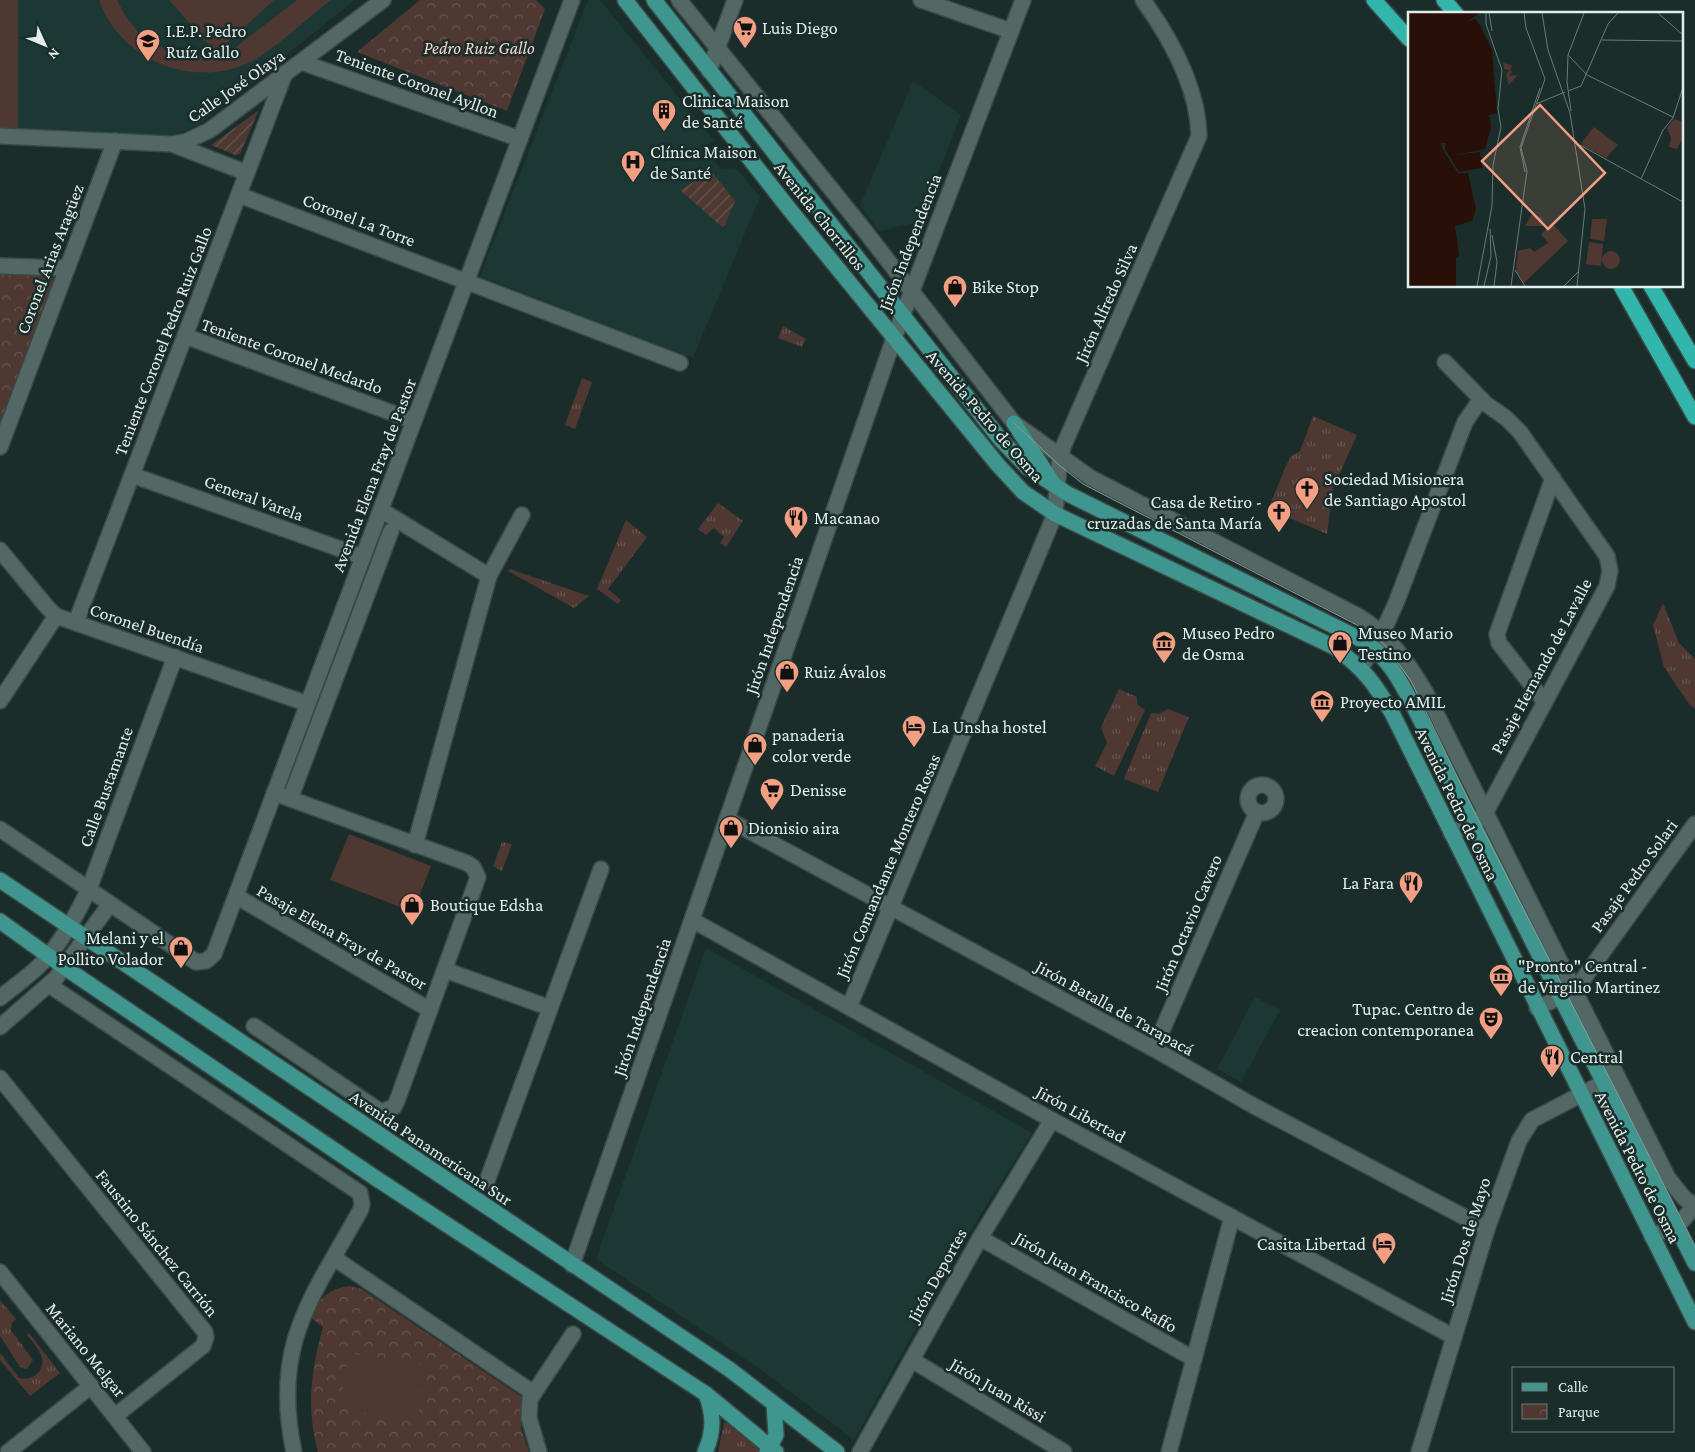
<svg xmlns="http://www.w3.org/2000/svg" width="1695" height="1452" viewBox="0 0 1695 1452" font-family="'Crimson Pro',serif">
	<defs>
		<pattern id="grass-tufts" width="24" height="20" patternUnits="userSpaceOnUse" patternTransform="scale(1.25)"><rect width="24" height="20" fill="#4e3831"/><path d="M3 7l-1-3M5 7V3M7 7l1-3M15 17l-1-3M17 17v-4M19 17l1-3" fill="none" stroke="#67554f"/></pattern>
		<pattern id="park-crowns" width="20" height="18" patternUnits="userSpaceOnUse" patternTransform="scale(1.25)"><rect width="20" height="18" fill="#4e3831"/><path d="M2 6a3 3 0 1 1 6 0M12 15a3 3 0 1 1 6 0" fill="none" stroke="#67554f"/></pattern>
		<pattern id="garden-furrows" width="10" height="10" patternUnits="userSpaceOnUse" patternTransform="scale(1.25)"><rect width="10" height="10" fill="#4e3831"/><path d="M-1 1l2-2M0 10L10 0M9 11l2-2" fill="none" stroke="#67554f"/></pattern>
	</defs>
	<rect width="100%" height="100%" fill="#1a2d2a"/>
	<!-- built -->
	<g fill="#1b3835">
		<polygon points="18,0 355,0 200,124 185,131 167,136 18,131"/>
		<polygon points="588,0 600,0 714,141 708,146 708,154 721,169 736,168 760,197 693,358 480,276"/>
		<polygon points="913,81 961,115 919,222 879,231 860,205"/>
		<polygon points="706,948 1032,1133 968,1235 854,1440 763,1371 596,1259"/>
		<polygon points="1255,997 1280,1010 1241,1082 1217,1069"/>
	</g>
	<!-- grass -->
	<g fill="url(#grass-tufts)">
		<polygon points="783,326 806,339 802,347 778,338"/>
		<polygon points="582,378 592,382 575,429 565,425"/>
		<polygon points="1313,416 1357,435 1333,488 1327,534 1268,509 1290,457 1300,451"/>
		<polygon points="718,503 743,521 726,547 720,543 724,537 714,528 706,535 698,529"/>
		<polygon points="626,520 647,537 608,589 621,600 618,604 597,589"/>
		<polygon points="510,569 589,596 574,608 508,571"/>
		<polygon points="1663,603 1679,643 1695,659 1695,709 1689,704 1664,667 1653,625"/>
		<polygon points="1119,689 1137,697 1137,704 1145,710 1114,776 1095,766 1107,743 1101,727"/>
		<polygon points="1168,709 1189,717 1158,792 1124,779 1151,713 1159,714"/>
		<polygon points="502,842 512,844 502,871 493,866"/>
		<polygon points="0,1300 16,1319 12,1322 11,1330 33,1360 27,1369 20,1367 0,1336"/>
		<path d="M29 1333 60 1373 30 1396 0 1360V1353L19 1378C33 1382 47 1369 41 1355 38 1348 32 1341 27 1335Z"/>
		<polygon points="727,1422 760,1450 761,1452 718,1452 724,1423"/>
	</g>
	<!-- park -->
	<g fill="url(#park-crowns)">
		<polygon points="420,0 536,0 545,9 507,111 357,52"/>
		<polygon points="0,271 49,274 55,281 0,427"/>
		<path d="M349 1286 362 1289 522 1397 521 1428 529 1452H318C306 1409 311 1370 323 1327L311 1318C318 1299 328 1289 349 1286Z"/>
	</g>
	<!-- garden -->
	<g fill="url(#garden-furrows)">
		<polygon points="259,110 240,154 235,155 211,145"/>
		<polygon points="711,171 735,201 725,225 722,227 680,190"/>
	</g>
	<!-- pitch -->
	<g fill="#4e3831">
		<rect x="0" y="0" width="18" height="131"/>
		<path d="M99 0H117L126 17 138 32 153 43 169 51 200 55 233 49 297 0H331C308 18 280 44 256 59 198 92 120 62 99 0Z"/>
		<polygon points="169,0 274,0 216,53"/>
		<polygon points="349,834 431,866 413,912 330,880"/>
		<polygon points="349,1353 427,1366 417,1422 340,1408"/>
	</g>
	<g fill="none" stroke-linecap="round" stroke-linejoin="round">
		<defs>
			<g id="minor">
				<path d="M679 0 861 226 1014 423 1091 478 1358 616C1389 634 1408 663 1426 693L1668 1178 1684 1198 1695 1206"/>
				<polyline points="921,0 1011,31"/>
				<polyline points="301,62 520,139"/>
				<polyline points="709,71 735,0"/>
				<polyline points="0,136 172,144 187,141 210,130 383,0"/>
				<polyline points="172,144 247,173"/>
				<polyline points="239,195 680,363"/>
				<polyline points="0,266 67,268"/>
				<polyline points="185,336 414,421"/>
				<polyline points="1445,362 1486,404 1506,418 1520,432 1607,556 1610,571 1607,586 1488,808 1478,820 1451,833"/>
				<polyline points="0,447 115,141"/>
				<polyline points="132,475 363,557"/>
				<polyline points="381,510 489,576"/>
				<polyline points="0,550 47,607 56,616 308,704"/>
				<polyline points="76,622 285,73"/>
				<polyline points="1361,667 1379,640 1396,603 1465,422 1481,399"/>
				<polyline points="0,701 56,616"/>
				<polyline points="1544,701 1499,643 1497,634 1553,478"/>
				<circle cx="1262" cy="799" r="14"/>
				<polyline points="293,791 391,531"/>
				<polyline points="727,819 1154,1049 1254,1106 1487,1229"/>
				<polyline points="0,829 196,962 206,961 214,954 572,0"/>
				<polyline points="415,845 489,576 522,515"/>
				<polyline points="236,896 430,1010"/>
				<polyline points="692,920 1052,1120 1454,1337"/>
				<polyline points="445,970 550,1008"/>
				<path d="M49 985 360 1193 362 1204 361 1209C312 1298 271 1344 294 1452"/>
				<path d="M0 998C13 987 28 977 40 965 61 944 76 916 89 889L175 657"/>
				<path d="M849 1007 1055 514 1059 465 1063 447 1199 136C1198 87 1171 39 1143 0"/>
				<polyline points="1537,1008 1573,991 1581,982 1695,824"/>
				<polyline points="254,1026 381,1112 394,1107 397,1101 478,877 473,867 467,863 274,793"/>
				<polyline points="0,1027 56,978 110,904"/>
				<polyline points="1154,1049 1257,812"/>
				<polyline points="0,1078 205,1332 206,1337 203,1346 115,1416"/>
				<polyline points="487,1181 601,869"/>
				<polyline points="1652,1237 1682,1221 1695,1205"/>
				<polyline points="980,1238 1194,1359"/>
				<polyline points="334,1258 532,1392"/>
				<polyline points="572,1265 894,338 1023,0"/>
				<polyline points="0,1272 143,1452"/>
				<polyline points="912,1360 1064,1452"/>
				<polyline points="8,1452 91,1386"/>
				<polyline points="539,1452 529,1418 530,1399 573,1334"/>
				<polyline points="860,1452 980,1238 1052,1120"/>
				<polyline points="1169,1452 1232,1217"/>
				<polyline points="1419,1452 1487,1229 1519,1141 1532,1120 1603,1083"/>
			</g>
			<g id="major">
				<path d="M625 0 790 210 998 465 1023 492 1055 514 1334 647C1363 668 1374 682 1392 713L1695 1322"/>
				<path d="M654 0 1001 440 1028 468 1068 494 1362 640C1387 655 1401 682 1414 707L1695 1263"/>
				<polyline points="1014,423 1053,483"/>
				<polyline points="0,880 729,1369 837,1452"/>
				<polyline points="0,921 64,967 377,1179 706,1394 776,1452"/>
				<path d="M705 1452C714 1432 714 1415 706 1394"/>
				<polyline points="767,1452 776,1435 774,1404"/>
			</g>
			<g id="highway">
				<polyline points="1374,0 1409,39"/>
				<polyline points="1444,0 1456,14"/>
				<polyline points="1621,286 1695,417"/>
				<polyline points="1651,286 1695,361"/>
			</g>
		</defs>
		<!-- minor casing -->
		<use href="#minor" stroke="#394947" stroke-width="18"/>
		<!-- major casing -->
		<use href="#major" stroke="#394947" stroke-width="18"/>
		<!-- highway casing -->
		<use href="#highway" stroke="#394947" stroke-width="18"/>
		<!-- minor -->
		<use href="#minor" stroke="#536865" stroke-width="15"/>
		<!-- major -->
		<use href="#major" stroke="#3f968e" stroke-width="15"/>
		<!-- highway -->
		<use href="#highway" stroke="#32b5aa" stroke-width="15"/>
		<!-- tram -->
		<polyline stroke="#899895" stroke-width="1" points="1014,423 1059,465 1083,484 1357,625 1385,645 1411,681 1478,820 1695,1246"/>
	</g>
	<!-- icons -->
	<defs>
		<symbol id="supermarket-pin" viewBox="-11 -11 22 30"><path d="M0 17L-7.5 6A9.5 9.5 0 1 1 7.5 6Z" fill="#f39f84" stroke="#1a2d2a"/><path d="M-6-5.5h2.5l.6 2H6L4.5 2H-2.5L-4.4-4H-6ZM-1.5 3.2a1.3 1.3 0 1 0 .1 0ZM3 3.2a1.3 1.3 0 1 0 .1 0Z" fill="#111"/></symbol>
		<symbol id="school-pin" viewBox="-11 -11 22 30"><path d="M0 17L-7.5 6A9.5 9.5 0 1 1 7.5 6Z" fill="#f39f84" stroke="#1a2d2a"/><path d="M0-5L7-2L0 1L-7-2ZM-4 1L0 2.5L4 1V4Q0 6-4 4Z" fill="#111"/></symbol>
		<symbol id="building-pin" viewBox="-11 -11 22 30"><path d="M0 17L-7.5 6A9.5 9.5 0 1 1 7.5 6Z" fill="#f39f84" stroke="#1a2d2a"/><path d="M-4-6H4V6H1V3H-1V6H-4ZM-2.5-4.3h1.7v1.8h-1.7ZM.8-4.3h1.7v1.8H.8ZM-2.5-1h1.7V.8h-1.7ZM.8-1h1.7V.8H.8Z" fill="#111"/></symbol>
		<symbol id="hospital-pin" viewBox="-11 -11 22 30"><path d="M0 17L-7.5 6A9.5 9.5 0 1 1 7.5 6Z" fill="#f39f84" stroke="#1a2d2a"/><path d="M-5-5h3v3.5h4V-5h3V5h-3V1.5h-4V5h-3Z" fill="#111"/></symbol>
		<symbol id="shop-pin" viewBox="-11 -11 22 30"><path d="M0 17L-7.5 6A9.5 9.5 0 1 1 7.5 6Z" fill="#f39f84" stroke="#1a2d2a"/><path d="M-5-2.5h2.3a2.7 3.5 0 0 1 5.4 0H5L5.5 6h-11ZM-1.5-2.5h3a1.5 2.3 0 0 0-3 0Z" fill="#111"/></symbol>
		<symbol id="church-pin" viewBox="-11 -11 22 30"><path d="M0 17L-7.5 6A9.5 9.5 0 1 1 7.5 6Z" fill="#f39f84" stroke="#1a2d2a"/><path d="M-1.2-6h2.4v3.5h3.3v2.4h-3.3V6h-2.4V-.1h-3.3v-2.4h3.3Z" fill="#111"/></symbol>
		<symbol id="restaurant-pin" viewBox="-11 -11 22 30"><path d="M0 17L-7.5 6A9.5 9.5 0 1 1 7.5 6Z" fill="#f39f84" stroke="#1a2d2a"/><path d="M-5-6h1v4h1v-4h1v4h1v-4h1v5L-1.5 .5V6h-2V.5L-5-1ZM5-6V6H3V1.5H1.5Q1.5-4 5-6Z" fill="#111"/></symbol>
		<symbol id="museum-pin" viewBox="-11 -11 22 30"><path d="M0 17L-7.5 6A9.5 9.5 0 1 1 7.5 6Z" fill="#f39f84" stroke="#1a2d2a"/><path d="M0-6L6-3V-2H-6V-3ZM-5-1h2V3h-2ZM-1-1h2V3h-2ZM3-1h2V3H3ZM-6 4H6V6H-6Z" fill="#111"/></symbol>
		<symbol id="hotel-pin" viewBox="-11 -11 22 30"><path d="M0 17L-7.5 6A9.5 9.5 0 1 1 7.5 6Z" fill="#f39f84" stroke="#1a2d2a"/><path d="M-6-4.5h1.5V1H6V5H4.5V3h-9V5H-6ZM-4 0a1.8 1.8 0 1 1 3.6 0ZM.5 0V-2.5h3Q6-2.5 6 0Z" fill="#111"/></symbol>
		<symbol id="theatre-pin" viewBox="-11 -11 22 30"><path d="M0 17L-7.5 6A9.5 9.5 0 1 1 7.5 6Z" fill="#f39f84" stroke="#1a2d2a"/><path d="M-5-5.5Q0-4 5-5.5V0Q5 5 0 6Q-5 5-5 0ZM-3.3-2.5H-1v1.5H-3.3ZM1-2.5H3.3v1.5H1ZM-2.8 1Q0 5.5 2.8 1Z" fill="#111"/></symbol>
	</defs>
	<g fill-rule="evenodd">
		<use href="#supermarket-pin" x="731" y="14" width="28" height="38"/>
		<use href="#school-pin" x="134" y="27" width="28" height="38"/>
		<use href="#building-pin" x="650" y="97" width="28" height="38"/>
		<use href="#hospital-pin" x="619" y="148" width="28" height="38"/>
		<use href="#shop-pin" x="941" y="273" width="28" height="38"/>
		<use href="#church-pin" x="1293" y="475" width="28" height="38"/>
		<use href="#church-pin" x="1265" y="498" width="28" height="38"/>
		<use href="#restaurant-pin" x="782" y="504" width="28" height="38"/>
		<use href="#museum-pin" x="1150" y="629" width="28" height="38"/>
		<use href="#shop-pin" x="1326" y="629" width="28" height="38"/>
		<use href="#shop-pin" x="773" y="658" width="28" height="38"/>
		<use href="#museum-pin" x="1308" y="688" width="28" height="38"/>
		<use href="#hotel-pin" x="900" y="713" width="28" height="38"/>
		<use href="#shop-pin" x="741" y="731" width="28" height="38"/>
		<use href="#supermarket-pin" x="758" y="776" width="28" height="38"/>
		<use href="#shop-pin" x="717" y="814" width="28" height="38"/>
		<use href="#restaurant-pin" x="1397" y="869" width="28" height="38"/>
		<use href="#shop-pin" x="398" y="891" width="28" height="38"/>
		<use href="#shop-pin" x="167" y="934" width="28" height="38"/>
		<use href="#museum-pin" x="1487" y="962" width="28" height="38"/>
		<use href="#theatre-pin" x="1477" y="1005" width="28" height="38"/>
		<use href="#restaurant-pin" x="1538" y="1043" width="28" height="38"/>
		<use href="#hotel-pin" x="1370" y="1230" width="28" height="38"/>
	</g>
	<g text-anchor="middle" stroke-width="5" stroke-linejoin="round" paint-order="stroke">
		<!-- poi labels -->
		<g font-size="18" fill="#e2eeec" stroke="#1a2d2a" text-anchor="start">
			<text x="762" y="34">Luis Diego</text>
			<text x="166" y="37">I.E.P. Pedro<tspan x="166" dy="21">Ruíz Gallo</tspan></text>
			<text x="682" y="107">Clinica Maison<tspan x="682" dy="21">de Santé</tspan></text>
			<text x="650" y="158">Clínica Maison<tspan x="650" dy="21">de Santé</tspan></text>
			<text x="972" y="293">Bike Stop</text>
			<text x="1324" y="485">Sociedad Misionera<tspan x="1324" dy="21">de Santiago Apostol</tspan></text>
			<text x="1262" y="508" text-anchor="end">Casa de Retiro -<tspan x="1262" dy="21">cruzadas de Santa María</tspan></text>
			<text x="814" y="524">Macanao</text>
			<text x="1182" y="639">Museo Pedro<tspan x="1182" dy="21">de Osma</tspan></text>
			<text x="1358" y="639">Museo Mario<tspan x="1358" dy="21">Testino</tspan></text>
			<text x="804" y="678">Ruiz Ávalos</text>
			<text x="1340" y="708">Proyecto AMIL</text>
			<text x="932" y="733">La Unsha hostel</text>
			<text x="772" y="741">panaderia<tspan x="772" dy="21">color verde</tspan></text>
			<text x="790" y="796">Denisse</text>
			<text x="748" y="834">Dionisio aira</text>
			<text x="1394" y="889" text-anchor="end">La Fara</text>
			<text x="430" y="911">Boutique Edsha</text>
			<text x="164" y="944" text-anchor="end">Melani y el<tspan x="164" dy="21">Pollito Volador</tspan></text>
			<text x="1518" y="972">"Pronto" Central -<tspan x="1518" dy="21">de Virgilio Martinez</tspan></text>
			<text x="1474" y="1015" text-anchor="end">Tupac. Centro de<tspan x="1474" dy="21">creacion contemporanea</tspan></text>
			<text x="1570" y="1063">Central</text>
			<text x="1366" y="1250" text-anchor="end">Casita Libertad</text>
		</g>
		<!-- park labels -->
		<g font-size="18" font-style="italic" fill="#f6d2c6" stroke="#1a2d2a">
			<text x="479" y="54">Pedro Ruiz Gallo</text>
		</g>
		<!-- street labels -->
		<g font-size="18" fill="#e2eeec" stroke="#1a2d2a">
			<text transform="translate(417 83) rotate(20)" y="6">Teniente Coronel Ayllon</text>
			<text transform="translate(236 86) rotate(-35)" y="6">Calle José Olaya</text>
			<text transform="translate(820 216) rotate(51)" y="6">Avenida Chorrillos</text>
			<text transform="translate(359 220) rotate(21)" y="6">Coronel La Torre</text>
			<text transform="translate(910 242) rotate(-69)" y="6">Jirón Independencia</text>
			<text transform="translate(50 259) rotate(-69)" y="6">Coronel Arias Aragüez</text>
			<text transform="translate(1106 303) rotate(-66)" y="6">Jirón Alfredo Silva</text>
			<text transform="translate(163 341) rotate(-69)" y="6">Teniente Coronel Pedro Ruiz Gallo</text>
			<text transform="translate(292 356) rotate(20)" y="6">Teniente Coronel Medardo</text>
			<text transform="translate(985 416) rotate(49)" y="6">Avenida Pedro de Osma</text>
			<text transform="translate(374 475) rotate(-69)" y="6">Avenida Elena Fray de Pastor</text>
			<text transform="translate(254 498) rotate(20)" y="6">General Varela</text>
			<text transform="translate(774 625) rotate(-71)" y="6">Jirón Independencia</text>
			<text transform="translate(147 628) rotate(19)" y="6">Coronel Buendía</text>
			<text transform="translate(1541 666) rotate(-62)" y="6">Pasaje Hernando de Lavalle</text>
			<text transform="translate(106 787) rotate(-70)" y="6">Calle Bustamante</text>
			<text transform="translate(1457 804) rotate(64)" y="6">Avenida Pedro de Osma</text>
			<text transform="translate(888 866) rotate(-67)" y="6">Jirón Comandante Montero Rosas</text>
			<text transform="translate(1634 876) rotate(-54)" y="6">Pasaje Pedro Solari</text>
			<text transform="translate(1188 923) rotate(-67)" y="6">Jirón Octavio Cavero</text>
			<text transform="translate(342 937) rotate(30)" y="6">Pasaje Elena Fray de Pastor</text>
			<text transform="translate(642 1007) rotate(-71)" y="6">Jirón Independencia</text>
			<text transform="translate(1115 1008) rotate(29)" y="6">Jirón Batalla de Tarapacá</text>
			<text transform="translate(1081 1114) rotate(29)" y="6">Jirón Libertad</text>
			<text transform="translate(431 1148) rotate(34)" y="6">Avenida Panamericana Sur</text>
			<text transform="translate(1638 1167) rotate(63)" y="6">Avenida Pedro de Osma</text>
			<text transform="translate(1465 1240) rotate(-72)" y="6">Jirón Dos de Mayo</text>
			<text transform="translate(157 1243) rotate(51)" y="6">Faustino Sánchez Carrión</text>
			<text transform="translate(937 1275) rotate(-61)" y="6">Jirón Deportes</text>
			<text transform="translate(1096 1282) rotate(30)" y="6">Jirón Juan Francisco Raffo</text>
			<text transform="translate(86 1350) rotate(51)" y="6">Mariano Melgar</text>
			<text transform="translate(998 1390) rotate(31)" y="6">Jirón Juan Rissi</text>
		</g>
	</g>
	<!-- overview -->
	<g transform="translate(1408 12)">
		<rect width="275" height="275" fill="#1a2d2a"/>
		<path d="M95 51 104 53 102 59H105L101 64 110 63 101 73 98 63 101 58 96 57ZM184 207H199L196 229 182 227ZM181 230 195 232 193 254 178 252ZM194 248a9 9 0 1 1 18 0a9 9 0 1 1-18 0Z" fill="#4e3831"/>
		<path d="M266 107 275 110V125L269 137 261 135 263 126 259 116Z" fill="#4e3831"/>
		<path d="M186 115 210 133 198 146 175 134 174 130ZM123 203 134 205 135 214H117ZM144 211 160 229 116 271 108 259 110 239 122 236 126 240 140 231 133 222Z" fill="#4e3831"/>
		<path d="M0 1H71L59 10 67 7 70 10 84 38 89 101 78 104 82 105 83 115 77 137 46 143 72 140 74 156 51 160 37 137V131H33L35 138 50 161H60L68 197 64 209 47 214 51 243 48 246V274H0Z" fill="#280f07"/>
		<path fill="none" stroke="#6a7a78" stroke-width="1" d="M81 1 84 19M134 1 140 38 162 101 177 197 169 274M250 1 275 23M194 28 275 29M160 43 179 63 265 105M160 79 173 74 200 12 210 1M128 92 157 80M163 99 159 70 160 43 176 1M172 133 275 190M117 160 112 135 132 76M233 167 255 118 265 106 275 75M84 223 89 250 86 274M107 258 117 274M69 274 84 194 85 153 93 115 90 97 94 58 78 12V1M76 274 83 244 82 217M103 274 119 159 113 136 137 67 118 16 116 1M156 274 170 260"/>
		<path fill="#f39f84" fill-opacity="0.15" stroke="#f39f84" stroke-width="2.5" d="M132 93 197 161 140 217 74 149Z"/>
		<rect width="275" height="275" fill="none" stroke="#e2eeec" stroke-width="2.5"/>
	</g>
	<!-- legend -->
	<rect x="1512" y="1367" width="162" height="65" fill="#1a2d2a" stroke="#6a7a78"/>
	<rect x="1522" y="1383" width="25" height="8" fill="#3f968e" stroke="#6a7a78"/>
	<text x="1558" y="1392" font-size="15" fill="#e2eeec">Calle</text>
	<rect x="1522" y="1404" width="25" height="15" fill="url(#park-crowns)" stroke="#6a7a78"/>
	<text x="1558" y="1417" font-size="15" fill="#e2eeec">Parque</text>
	<!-- north arrow -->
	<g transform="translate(45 45) rotate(134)" stroke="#1a2d2a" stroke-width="4" paint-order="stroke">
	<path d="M0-4L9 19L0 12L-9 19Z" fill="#e2eeec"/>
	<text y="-8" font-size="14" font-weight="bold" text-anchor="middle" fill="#e2eeec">N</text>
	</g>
</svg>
